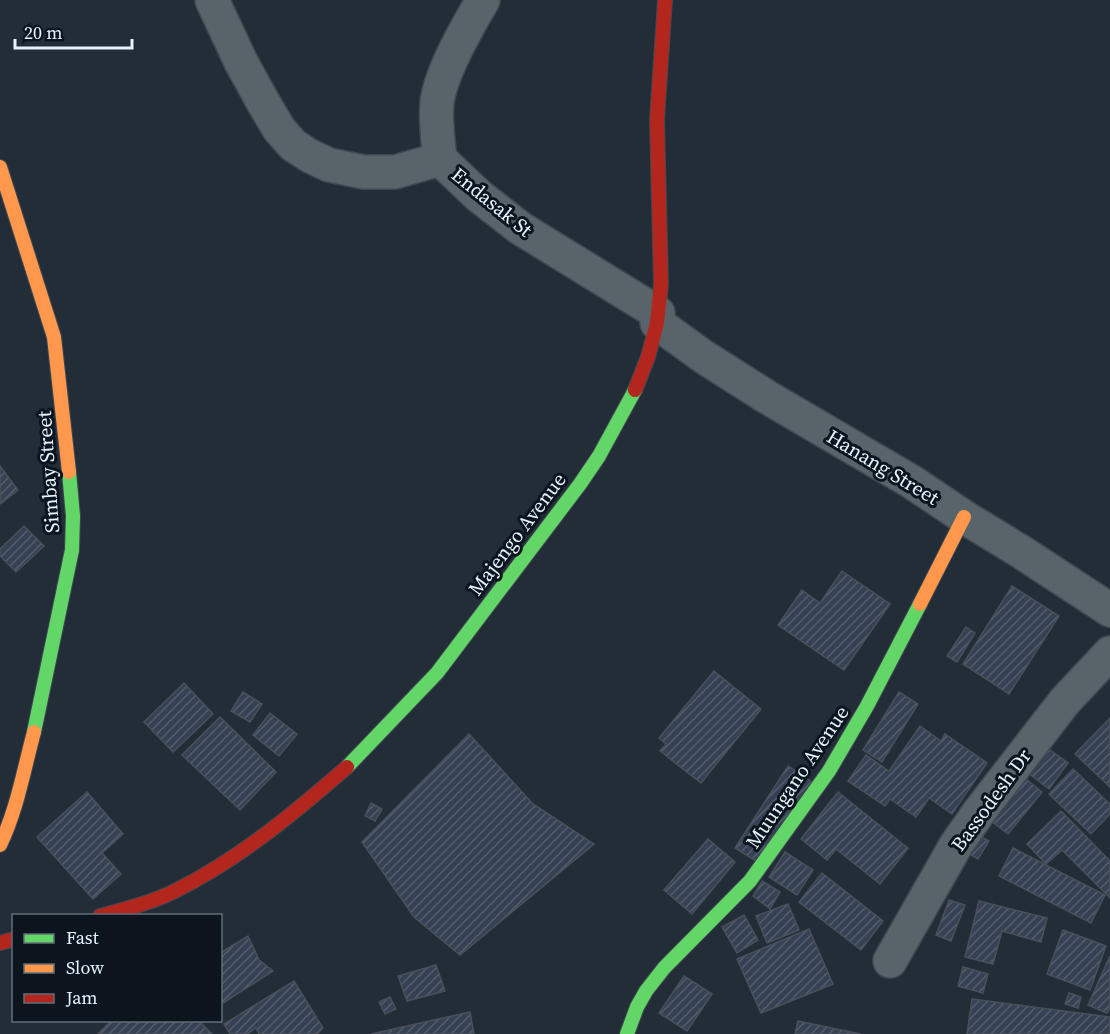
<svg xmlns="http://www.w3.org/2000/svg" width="1110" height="1034" viewBox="0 0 1110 1034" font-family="'Source Serif 4',serif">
	<defs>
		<pattern id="building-hatch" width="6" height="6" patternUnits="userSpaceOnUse" patternTransform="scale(1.5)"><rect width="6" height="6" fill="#364154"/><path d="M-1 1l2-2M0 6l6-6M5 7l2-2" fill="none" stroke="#535d6e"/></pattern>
	</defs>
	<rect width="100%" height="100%" fill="#222d37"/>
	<!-- building -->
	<g fill="url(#building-hatch)" stroke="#495059" stroke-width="1.5">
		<polygon points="0,466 18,490 0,504"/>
		<polygon points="24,526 44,546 16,572 0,556 0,549"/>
		<polygon points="842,571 890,604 844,670 778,625 802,590 820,603"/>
		<polygon points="1012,586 1059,616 1009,694 963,664"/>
		<polygon points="966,627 975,633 957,662 947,656"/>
		<polygon points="714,671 761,709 701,783 660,751 666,744 659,738"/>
		<polygon points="184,683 213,714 173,752 144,722"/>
		<polygon points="243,692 262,704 250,722 231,711"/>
		<polygon points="899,692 918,704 882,762 863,750"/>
		<polygon points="270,713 297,734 279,756 253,735"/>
		<polygon points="220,717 276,772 240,810 182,755"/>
		<polygon points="1110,718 1110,787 1075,754"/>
		<polygon points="920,726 941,741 945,734 987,763 952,814 929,798 916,817 890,799 885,806 848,781 866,755 889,771"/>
		<polygon points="469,734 533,804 594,844 460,955 414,917 362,842"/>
		<polygon points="1046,747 1068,763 1049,789 1027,772"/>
		<polygon points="788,766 812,782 759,863 735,848"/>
		<polygon points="1073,769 1110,804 1110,814 1091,834 1049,794"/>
		<polygon points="1020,774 1042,792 1008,834 986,817"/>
		<polygon points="87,792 123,834 102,853 121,874 93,899 37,837"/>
		<polygon points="838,792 908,848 880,884 836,849 827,860 801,839"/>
		<polygon points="371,803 382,809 375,821 365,816"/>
		<polygon points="1061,811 1110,861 1110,898 1062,850 1046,864 1027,844"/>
		<polygon points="973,832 989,841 978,859 963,850"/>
		<polygon points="708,839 735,862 692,914 664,890"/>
		<polygon points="1013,848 1105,895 1091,923 999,876"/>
		<polygon points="785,852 813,870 797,895 769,877"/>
		<polygon points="822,873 883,921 861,950 799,902"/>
		<polygon points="762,881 780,892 770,909 753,896"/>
		<polygon points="949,900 965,905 951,941 936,935"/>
		<polygon points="979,901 1047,918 1041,942 1002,931 993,964 965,957"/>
		<polygon points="788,904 799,930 767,943 756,916"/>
		<polygon points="744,915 758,940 737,953 722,927"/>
		<polygon points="809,929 833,984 761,1013 737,959"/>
		<polygon points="1063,930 1106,946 1090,990 1047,974"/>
		<polygon points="248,936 259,960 273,971 220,1005 220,953"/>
		<polygon points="1110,956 1110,1008 1107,1013 1088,1005"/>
		<polygon points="436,965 445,991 407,1001 398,976"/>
		<polygon points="963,967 988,974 983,993 958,986"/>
		<polygon points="684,976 712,994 687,1031 659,1013"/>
		<polygon points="294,981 323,1028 317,1034 259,1034 256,1028 247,1034 230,1034 224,1024"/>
		<polygon points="1069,993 1081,997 1078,1008 1065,1004"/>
		<polygon points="390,997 396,1009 385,1014 379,1002"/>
		<polygon points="972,999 1110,1017 1110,1034 967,1034"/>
		<polygon points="470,1012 474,1034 371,1034"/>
		<polygon points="112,1020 198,1020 212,1034 98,1034"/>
		<polygon points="798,1021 861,1034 795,1034"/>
	</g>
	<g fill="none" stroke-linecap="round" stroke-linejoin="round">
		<defs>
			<g id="street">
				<polyline points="212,0 241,62 263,102 279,129 293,145 310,156 329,165 364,172 395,172 440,159"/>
				<path d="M483 0C467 27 441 72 437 102 435 121 438 140 440 159L479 196 520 228 658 313"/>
				<polyline points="657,323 704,357 767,397 912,482 964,517 1023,553 1110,610"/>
				<polyline points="890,961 956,845 979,812 1065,701 1110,653"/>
			</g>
			<g id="fast">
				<polyline points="34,732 72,550 73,516 69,472"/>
				<polyline points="347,767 437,673 580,484 599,456 635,390"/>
				<polyline points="627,1034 637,1007 646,991 664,968 750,881 829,771 867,706 920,604"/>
			</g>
			<g id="slow">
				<polyline points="0,167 54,337 69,472"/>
				<polyline points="920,604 964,517"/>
				<path d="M0 845C17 810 24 769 34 732"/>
			</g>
			<g id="jam">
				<polyline points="635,390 648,357 657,323 661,284 657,120 665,0"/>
				<path d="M100 916C125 909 151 903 175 891 240 858 292 815 347 767"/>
				<polyline points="0,943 14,939"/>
			</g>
		</defs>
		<!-- street casing -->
		<use href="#street" stroke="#404952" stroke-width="36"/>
		<!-- fast casing -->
		<use href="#fast" stroke="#404952" stroke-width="16"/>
		<!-- slow casing -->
		<use href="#slow" stroke="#404952" stroke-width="16"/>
		<!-- jam casing -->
		<use href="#jam" stroke="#404952" stroke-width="16"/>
		<!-- street -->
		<use href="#street" stroke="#59636a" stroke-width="33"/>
		<!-- fast -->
		<use href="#fast" stroke="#63d668" stroke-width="14"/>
		<!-- slow -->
		<use href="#slow" stroke="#ff974d" stroke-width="14"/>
		<!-- jam -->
		<use href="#jam" stroke="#b3261e" stroke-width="14"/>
	</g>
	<g text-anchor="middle" stroke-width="6" stroke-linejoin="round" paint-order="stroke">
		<!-- street labels -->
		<g font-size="20" fill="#e6f2fe" stroke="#0c151d">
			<text transform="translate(492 202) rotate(39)" y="7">Endasak St</text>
			<text transform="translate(883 467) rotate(31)" y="7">Hanang Street</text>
			<text transform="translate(48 472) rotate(-94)" y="7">Simbay Street</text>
			<text transform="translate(517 534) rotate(-53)" y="7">Majengo Avenue</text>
			<text transform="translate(797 777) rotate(-56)" y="7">Muungano Avenue</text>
			<text transform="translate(991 800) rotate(-54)" y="7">Bassodesh Dr</text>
		</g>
	</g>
	<!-- legend -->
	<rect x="12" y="914" width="210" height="108" fill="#0c151d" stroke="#636d77" stroke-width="1.5"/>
	<rect x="24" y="934" width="30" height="9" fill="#63d668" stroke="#636d77" stroke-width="1.5"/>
	<text x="66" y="944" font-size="18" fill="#e6f2fe">Fast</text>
	<rect x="24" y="964" width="30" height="9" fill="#ff974d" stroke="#636d77" stroke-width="1.5"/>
	<text x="66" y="974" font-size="18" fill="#e6f2fe">Slow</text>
	<rect x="24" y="994" width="30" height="9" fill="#b3261e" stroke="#636d77" stroke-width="1.5"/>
	<text x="66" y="1004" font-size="18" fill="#e6f2fe">Jam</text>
	<!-- scale -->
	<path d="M15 39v9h117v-9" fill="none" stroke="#e6f2fe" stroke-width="3"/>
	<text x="24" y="39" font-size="18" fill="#e6f2fe" stroke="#0c151d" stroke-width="4.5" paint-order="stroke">20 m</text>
</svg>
